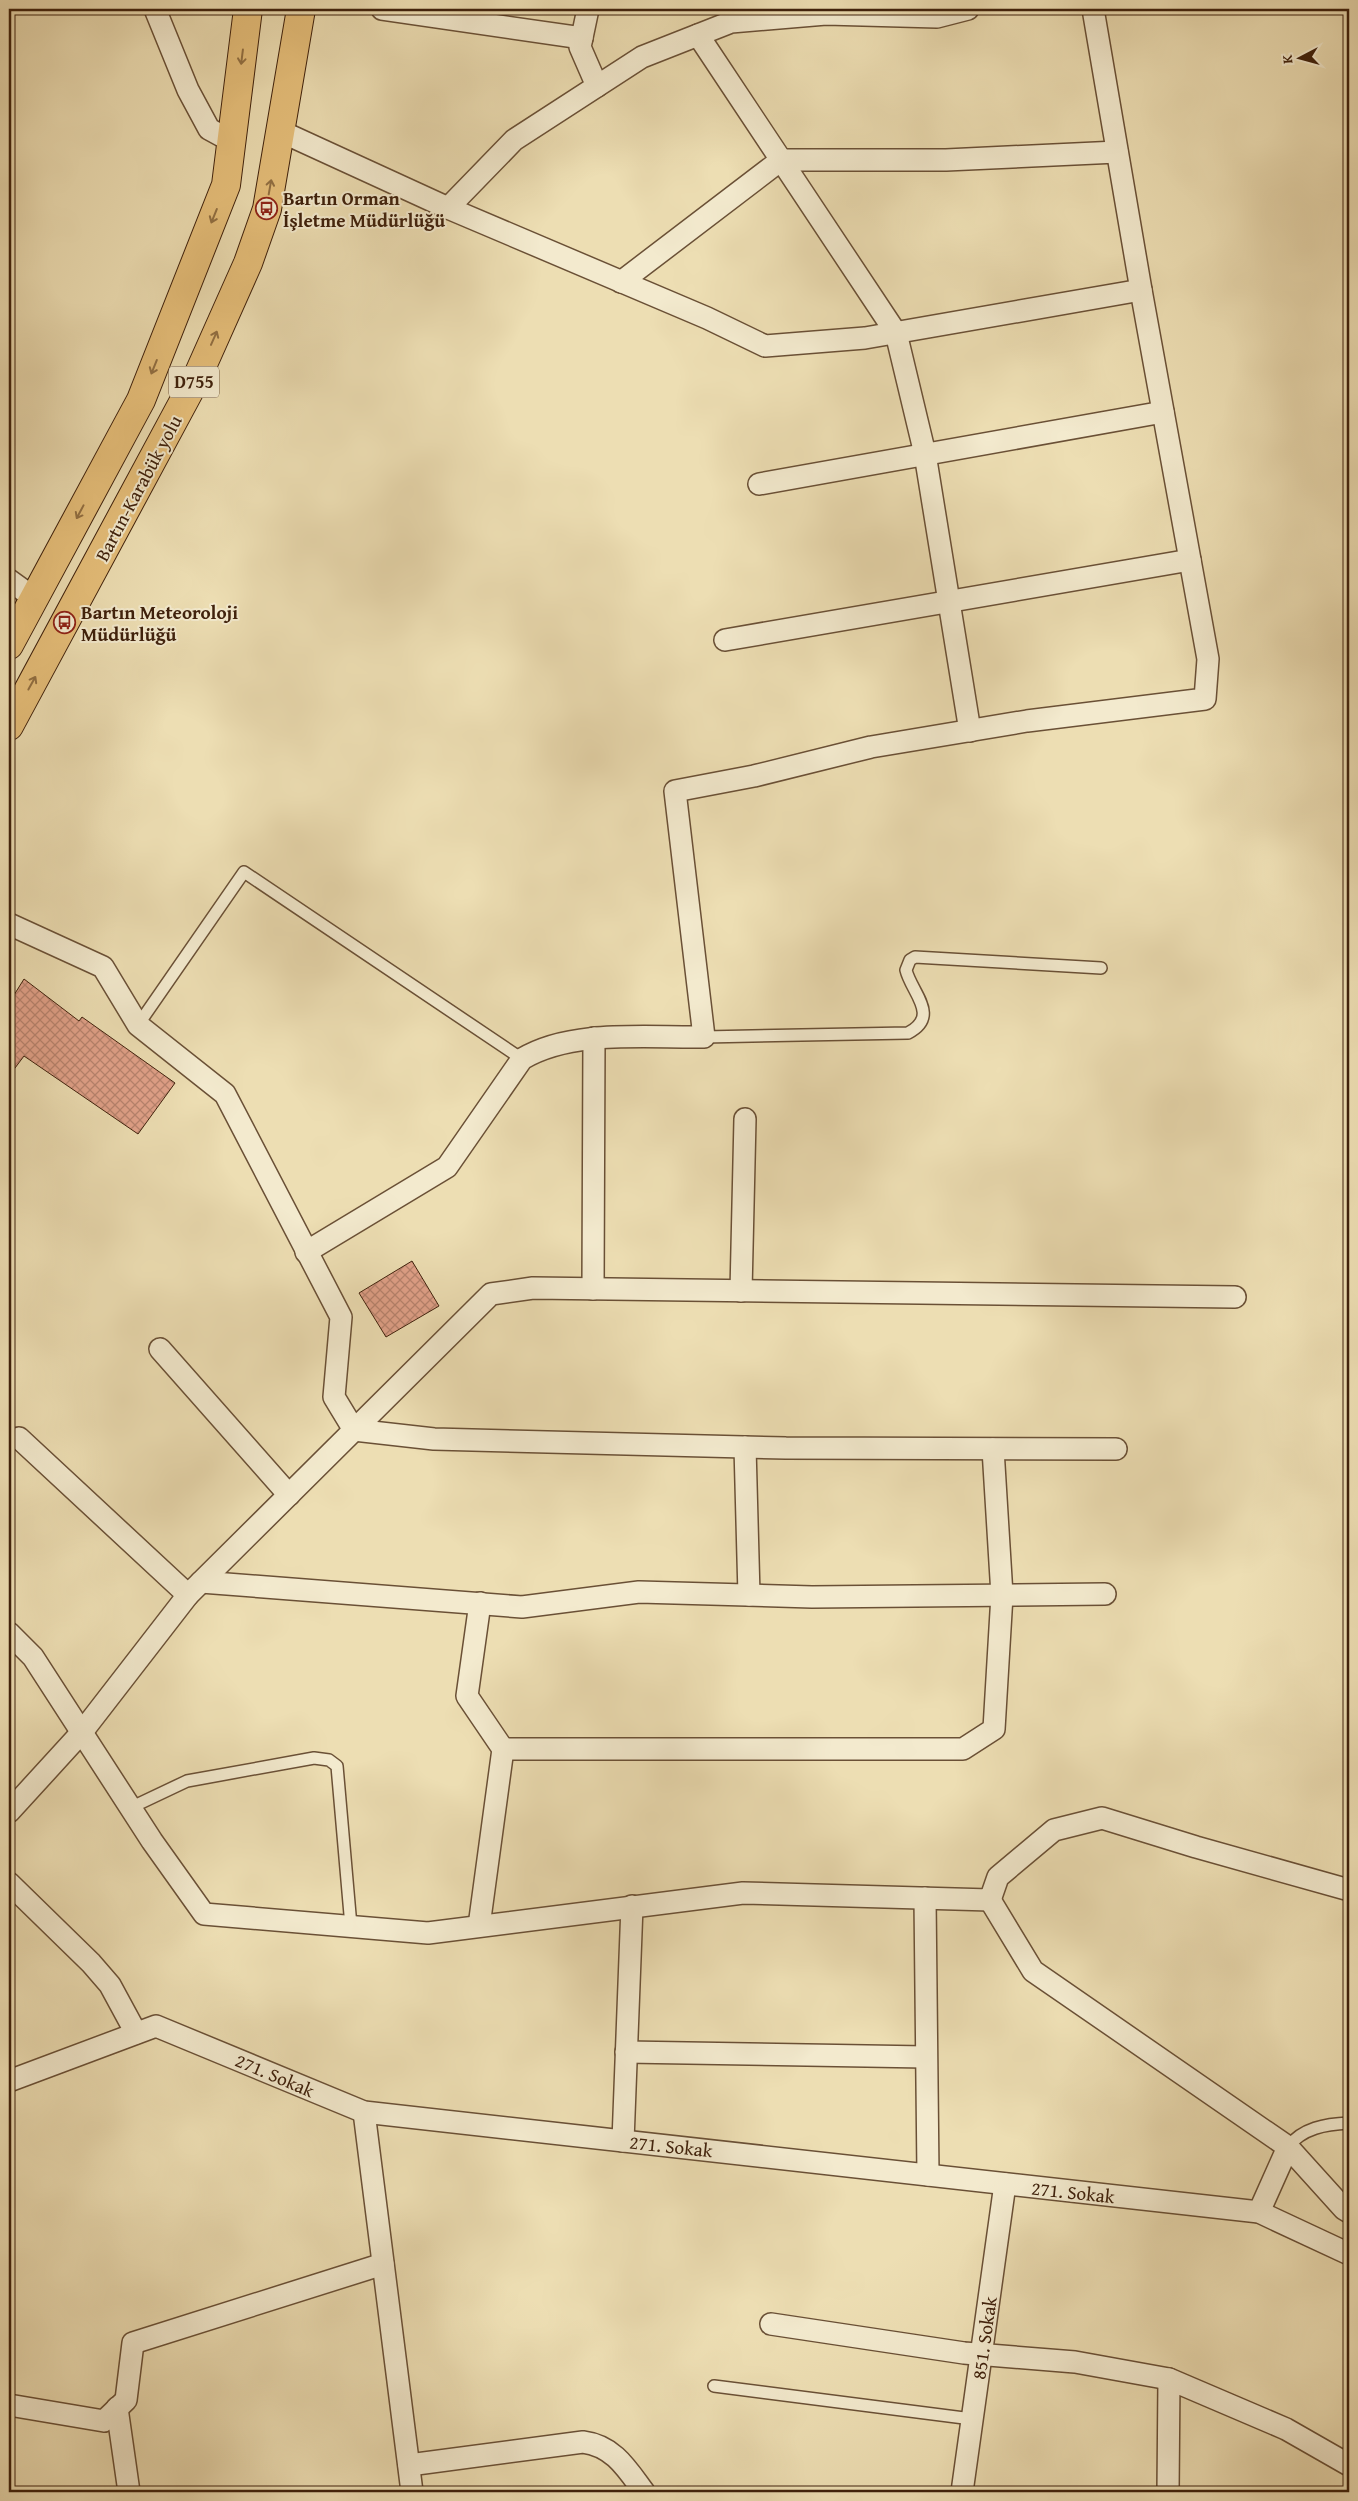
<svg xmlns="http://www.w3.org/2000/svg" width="1358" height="2501" viewBox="0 0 1358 2501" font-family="'Gentium Book Plus',serif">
	<defs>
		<pattern id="building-cross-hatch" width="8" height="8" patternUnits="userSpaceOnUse" patternTransform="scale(1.25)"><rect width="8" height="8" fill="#e1a189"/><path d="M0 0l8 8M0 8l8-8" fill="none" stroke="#b8836e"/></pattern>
	</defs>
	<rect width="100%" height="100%" fill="#eddeb3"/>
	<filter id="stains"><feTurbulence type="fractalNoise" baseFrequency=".004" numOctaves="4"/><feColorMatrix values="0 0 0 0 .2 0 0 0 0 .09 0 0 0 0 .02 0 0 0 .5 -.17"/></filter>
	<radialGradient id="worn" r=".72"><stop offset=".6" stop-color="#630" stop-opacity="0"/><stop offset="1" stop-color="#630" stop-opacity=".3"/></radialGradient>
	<!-- building -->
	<g fill="url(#building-cross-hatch)" stroke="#3f210c">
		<polygon points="24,979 79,1021 82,1017 175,1083 138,1134 24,1056 9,1076 9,1003"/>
		<polygon points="412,1261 439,1306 386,1337 359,1293"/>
	</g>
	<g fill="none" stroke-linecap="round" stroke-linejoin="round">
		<defs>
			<g id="lane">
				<polyline points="138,1025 244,872 522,1059"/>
				<path d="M704 1037 908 1033C941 1016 911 992 906 970L910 960 915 957 1101 968"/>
				<polyline points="130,1808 187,1781 314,1758 329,1760 337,1766 351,1926"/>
				<path d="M1288 2147C1302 2128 1326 2124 1349 2123"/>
				<polyline points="714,2386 972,2419"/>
			</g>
			<g id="street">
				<polyline points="155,9 188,90 209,129 231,141"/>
				<polyline points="382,9 582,38"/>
				<polyline points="588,9 580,47 597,86"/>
				<polyline points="698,35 896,333 925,454 970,731"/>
				<polyline points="280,131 448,208 707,318 765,346 865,338 1141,290"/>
				<polyline points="448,208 514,140 642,57 731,22 826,14 937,17 968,9"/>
				<polyline points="621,282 781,160 946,160 1117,152"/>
				<polyline points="759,484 1163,412"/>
				<polyline points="9,580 34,598"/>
				<polyline points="725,640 1190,560"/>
				<polyline points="9,924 103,967 138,1025 225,1094 341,1317 334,1397 354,1430 434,1439 786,1448 1116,1449"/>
				<path d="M306 1252 447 1167 522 1059C572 1029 646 1038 704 1037L675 791 754 776 871 747 1027 721 1205 699 1208 659 1141 290 1093 9"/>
				<polyline points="593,1289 594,1038"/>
				<polyline points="741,1291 745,1119"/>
				<polyline points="160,1349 289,1495"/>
				<polyline points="19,1438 188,1595"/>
				<polyline points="745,1447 749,1595"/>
				<polyline points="201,1582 522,1607 639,1592 812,1597 1105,1594"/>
				<polyline points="9,1633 33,1657 152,1841 204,1914 428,1933 743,1893 990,1900 998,1877 1054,1830 1102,1818 1196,1847 1349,1890"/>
				<polyline points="503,1749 963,1749 994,1729 1002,1595 993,1449"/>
				<polyline points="9,1812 82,1732 188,1595 491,1294 533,1288 1235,1297"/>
				<polyline points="9,1883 91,1963 110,1985 136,2033"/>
				<polyline points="925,1898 928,2175"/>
				<polyline points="990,1900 1033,1971 1288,2147 1344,2209 1349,2212"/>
				<polyline points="479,1926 503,1749 467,1696 480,1603"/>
				<polyline points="626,2052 926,2057"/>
				<polyline points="9,2081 156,2026 364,2112 1259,2212 1349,2254"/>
				<polyline points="364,2112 412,2492"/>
				<polyline points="623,2141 632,1906"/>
				<polyline points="1259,2212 1288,2147"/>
				<polyline points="771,2324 964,2353 1075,2362 1169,2379"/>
				<polyline points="9,2405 104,2421 126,2400 133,2343 383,2264"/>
				<polyline points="117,2408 129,2492"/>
				<path d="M409 2465 583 2442C614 2446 627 2469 644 2492"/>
				<polyline points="962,2492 1005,2184"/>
				<polyline points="1168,2492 1169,2379 1286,2429 1349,2465"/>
			</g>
			<g id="highway">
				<polyline points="9,645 141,400 226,185 248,9"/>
				<polyline points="9,726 199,373 248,263 267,209 301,9"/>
			</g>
		</defs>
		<!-- lane casing -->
		<use href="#lane" stroke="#6a5036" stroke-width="14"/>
		<!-- street casing -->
		<use href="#street" stroke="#6a5036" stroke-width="24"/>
		<!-- highway casing -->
		<use href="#highway" stroke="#3f210c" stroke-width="30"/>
		<!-- lane -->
		<use href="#lane" stroke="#f3eace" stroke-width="11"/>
		<!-- street -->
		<use href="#street" stroke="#f3eace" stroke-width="21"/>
		<!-- highway -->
		<use href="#highway" stroke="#e6bf7a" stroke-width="28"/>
	</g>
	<!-- one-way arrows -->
	<defs><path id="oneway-shaft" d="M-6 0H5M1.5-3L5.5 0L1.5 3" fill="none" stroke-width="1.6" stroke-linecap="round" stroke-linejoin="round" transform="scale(1.25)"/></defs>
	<g stroke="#927043">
		<use href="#oneway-shaft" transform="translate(242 57) rotate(97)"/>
		<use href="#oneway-shaft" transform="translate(270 187) rotate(-80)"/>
		<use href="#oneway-shaft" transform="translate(214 216) rotate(112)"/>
		<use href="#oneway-shaft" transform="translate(214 338) rotate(-66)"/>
		<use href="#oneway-shaft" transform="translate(154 367) rotate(112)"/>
		<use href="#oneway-shaft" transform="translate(80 512) rotate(118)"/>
		<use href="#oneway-shaft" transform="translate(32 683) rotate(-61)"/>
	</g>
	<!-- icons -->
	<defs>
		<symbol id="bus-ring" viewBox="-11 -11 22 22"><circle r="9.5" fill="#f3eace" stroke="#8f2418" stroke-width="1.5"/><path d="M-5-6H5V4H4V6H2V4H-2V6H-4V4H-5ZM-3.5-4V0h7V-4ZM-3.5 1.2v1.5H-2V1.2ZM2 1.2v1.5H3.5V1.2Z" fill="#8f2418"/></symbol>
	</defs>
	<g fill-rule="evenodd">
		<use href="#bus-ring" x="254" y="196" width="25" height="25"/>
		<use href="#bus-ring" x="52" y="610" width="25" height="25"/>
	</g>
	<g text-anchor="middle" stroke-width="4" stroke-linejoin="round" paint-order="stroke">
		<!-- shield labels -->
		<rect fill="#f3eace" stroke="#755d46" stroke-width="1" x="169" y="366.5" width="50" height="31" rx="4"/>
		<g font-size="18" font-weight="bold" fill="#3f210c">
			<text x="194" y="388">D755</text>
		</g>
		<!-- poi labels -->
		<g font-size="19" font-weight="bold" fill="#3f210c" stroke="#f3eace" text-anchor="start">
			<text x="283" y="205">Bartın Orman<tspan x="283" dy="22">İşletme Müdürlüğü</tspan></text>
			<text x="81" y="619">Bartın Meteoroloji<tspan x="81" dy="22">Müdürlüğü</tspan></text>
		</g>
		<!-- street labels -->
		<g font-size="19" fill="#3f210c" stroke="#f3eace">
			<text transform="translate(138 488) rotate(-62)" y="7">Bartın-Karabük yolu</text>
			<text transform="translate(275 2075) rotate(23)" y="7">271. Sokak</text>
			<text transform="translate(671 2146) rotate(6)" y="7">271. Sokak</text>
			<text transform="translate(1073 2192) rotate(6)" y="7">271. Sokak</text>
			<text transform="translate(984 2338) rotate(-82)" y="7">851. Sokak</text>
		</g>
	</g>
	<!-- margin -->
	<rect width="1358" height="2501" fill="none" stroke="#eddeb3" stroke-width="30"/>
	<rect x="10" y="10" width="1338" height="2481" fill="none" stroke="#3f210c" stroke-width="2.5"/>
	<rect x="15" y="15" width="1328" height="2471" fill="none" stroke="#3f210c"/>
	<!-- north arrow -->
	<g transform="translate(1300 58) rotate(264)" stroke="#f3eace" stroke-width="4" paint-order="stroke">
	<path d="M0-4L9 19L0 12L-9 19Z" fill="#3f210c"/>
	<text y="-8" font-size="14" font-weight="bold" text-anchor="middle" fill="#3f210c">K</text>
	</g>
	<rect width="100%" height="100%" filter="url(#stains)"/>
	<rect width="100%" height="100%" fill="url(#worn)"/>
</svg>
